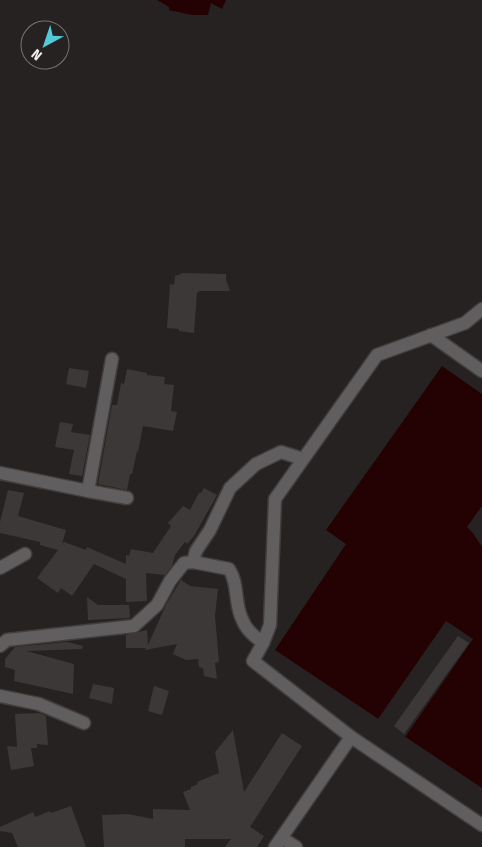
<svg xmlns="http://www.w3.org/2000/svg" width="482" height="847" viewBox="0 0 482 847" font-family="'Fira Sans Condensed',sans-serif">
	<rect width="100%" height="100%" fill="#262222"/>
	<!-- water -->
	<g fill="#240102">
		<polygon points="157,0 226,0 222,9 211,3 208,15 192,15 169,10 169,7"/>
		<polygon points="442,366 482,394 482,506 467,527 473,533 482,547 482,788 275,650 346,544 326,530"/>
	</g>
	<!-- pier -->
	<polygon fill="#262222" points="446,621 473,639 405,737 378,719"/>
	<!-- building -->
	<g fill="#3c3838">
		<polygon points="183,273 226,274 226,280 230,291 199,291 199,292 197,292 194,333 179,331 179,329 167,328 170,284 174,285 175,276"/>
		<polygon points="69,368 89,371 86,388 66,384"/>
		<polygon points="127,369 147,373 147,375 165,377 164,384 174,385 171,411 177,412 173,431 143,426 138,452 137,451 132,474 130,474 127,490 98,484 112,405 117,405 121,383 124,384"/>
		<polygon points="60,422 73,424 71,432 90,435 82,476 69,474 74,450 55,447"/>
		<polygon points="204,488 217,495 194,536 187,544 185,542 175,555 172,566 165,575 146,573 147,601 126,602 126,579 94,564 72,596 61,588 58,593 37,578 58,550 40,545 40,542 0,533 0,522 8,490 24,493 18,516 66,530 62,544 64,542 86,550 87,547 126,564 126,555 129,556 131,549 153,553 171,526 168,523 183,506 190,510 199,493 201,493"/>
		<polygon points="181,580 190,586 218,589 215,616 219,662 215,663 217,679 204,676 203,668 199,667 198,659 186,660 173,654 177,644 145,650 146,648 126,648 126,635 147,630 148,645 166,605"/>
		<polygon points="87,597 98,605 129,605 130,618 88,620"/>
		<polygon points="458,636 469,643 404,734 394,726"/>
		<polygon points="67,642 83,646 82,649 26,651 74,664 73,694 14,681 15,670 5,667 5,659 15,647"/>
		<polygon points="93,684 114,688 112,704 89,698"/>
		<polygon points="154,686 169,691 162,715 148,711"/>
		<polygon points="39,713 46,716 48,745 37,744 37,748 31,748 34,766 11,770 7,746 17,747 15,714"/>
		<polygon points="233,730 244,792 282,733 302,746 250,827 264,836 257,847 225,847 231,839 185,839 185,847 104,847 102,815 128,814 153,819 153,809 190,810 183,792 191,789 191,787 198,784 197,782 219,773 215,752"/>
		<polygon points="71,806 86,847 18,847 12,833 0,831 0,827 33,812 35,817 50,811 51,813"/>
	</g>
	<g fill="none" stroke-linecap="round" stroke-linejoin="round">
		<defs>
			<g id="minor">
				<polyline points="482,309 465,323 377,355 275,499 270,625 263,643 253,661 351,737 482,825"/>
				<polyline points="431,335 482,371"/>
				<polyline points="0,473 88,491 112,359"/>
				<polyline points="88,491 127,498"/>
				<polyline points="193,562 196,551 210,530 230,488 256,464 281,452 303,459"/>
				<polyline points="0,568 25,554"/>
				<path d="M0 646 7 640 134 626 157 605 170 581 184 563 193 562 229 569C239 584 234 603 242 619 246 630 254 636 263 643"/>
				<polyline points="0,696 39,704 84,723"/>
				<polyline points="282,838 296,847"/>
				<polyline points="275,847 351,737"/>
			</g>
		</defs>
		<!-- minor casing -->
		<use href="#minor" stroke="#423e3e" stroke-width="15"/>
		<!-- minor -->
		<use href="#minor" stroke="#605e5e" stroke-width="12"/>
	</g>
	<!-- north arrow -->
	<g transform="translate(45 45) rotate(220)"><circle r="24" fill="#262222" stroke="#767373"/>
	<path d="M0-4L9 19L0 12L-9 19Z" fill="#52cbd9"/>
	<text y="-8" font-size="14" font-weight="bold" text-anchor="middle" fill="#efecec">N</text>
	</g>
</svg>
